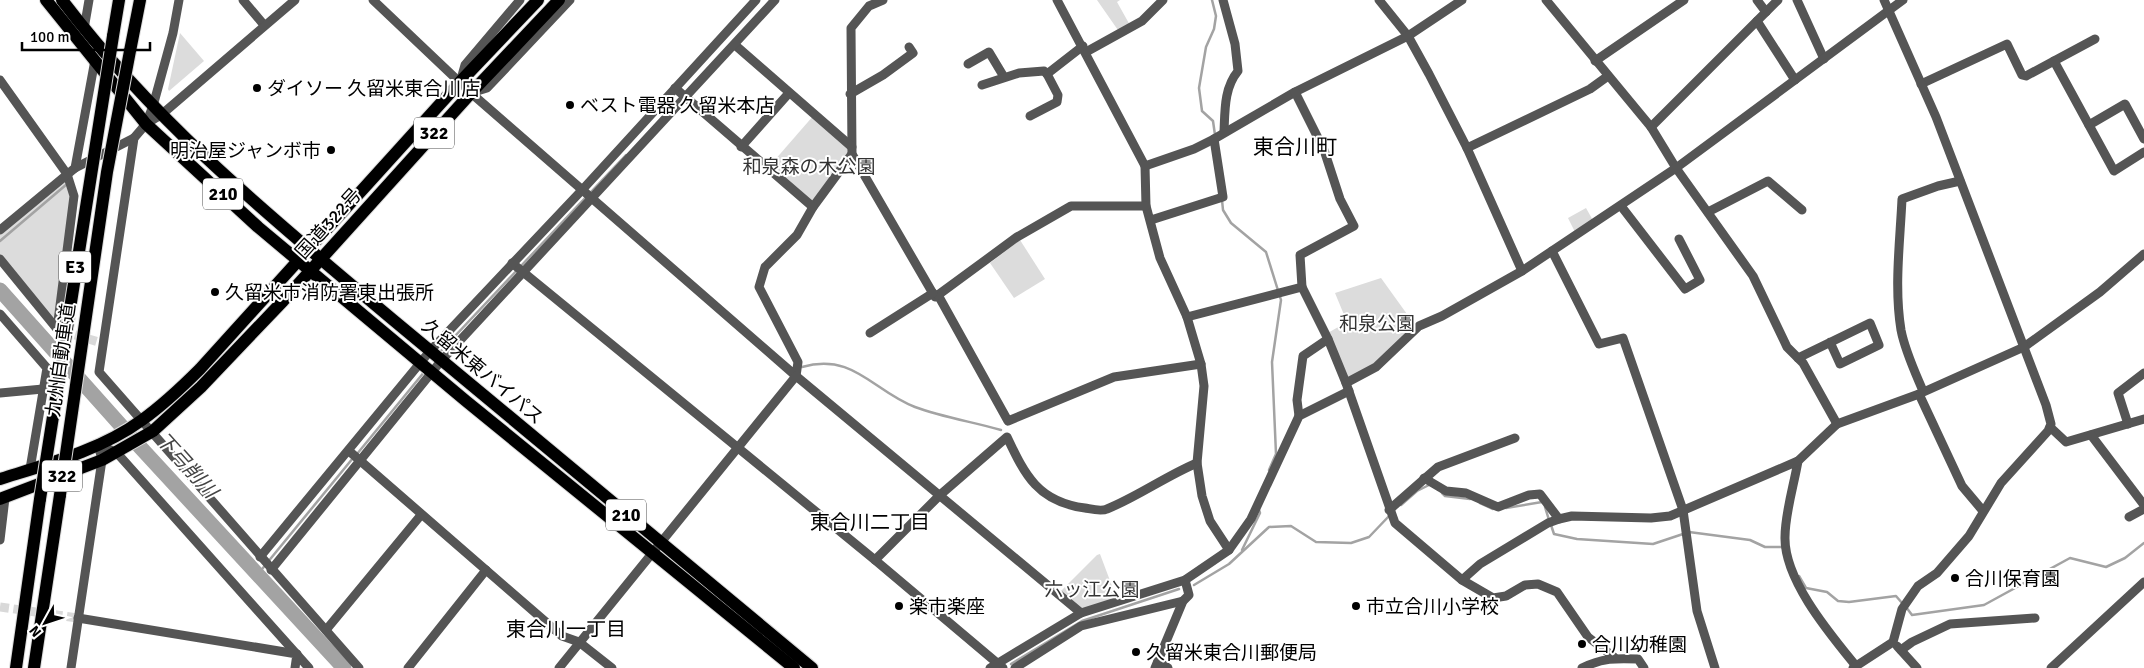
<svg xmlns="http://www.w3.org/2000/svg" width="2144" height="668" viewBox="0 0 2144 668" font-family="Signika,'Noto Sans JP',sans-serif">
	<rect width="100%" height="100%" fill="#fff"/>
	<!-- green -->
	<g fill="#dcdcdc">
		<polygon points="1097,0 1120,0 1117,2 1131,27 1120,33"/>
		<polygon points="180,33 204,61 169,91 168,89"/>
		<polygon points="814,115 852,147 813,207 767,169"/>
		<polygon points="67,174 74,196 57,329 0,259 0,230"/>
		<polygon points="1586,208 1595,224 1577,236 1568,218"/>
		<polygon points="1020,240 1045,279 1014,298 990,263"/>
		<polygon points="1381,278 1417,328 1376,367 1346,383 1326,334 1347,322 1335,293"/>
		<polygon points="1100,554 1118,602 1081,613 1059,593 1097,555"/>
	</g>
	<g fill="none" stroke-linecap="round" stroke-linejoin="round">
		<!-- stream -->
		<g stroke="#a3a3a3" stroke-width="2.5">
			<polyline points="1212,0 1216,16 1214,29 1206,47 1199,88 1202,111 1213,121 1215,135"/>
			<polyline points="590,193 626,155"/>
			<polyline points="1222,200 1223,210 1231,223 1266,252 1281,300 1272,362 1276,454 1269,470"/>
			<polyline points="0,241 67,184"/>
			<polyline points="439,353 586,197"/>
			<path d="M802 367C853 352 873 391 915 407 942 417 973 422 1001 430"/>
			<polyline points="357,454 425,371"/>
			<polyline points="1442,493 1445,496 1470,499"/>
			<polyline points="1480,503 1493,509"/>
			<polyline points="1401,505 1417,491 1429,485"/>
			<polyline points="1545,507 1549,520"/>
			<polyline points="1506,508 1542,502"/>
			<polyline points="1551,525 1554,534 1577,539 1653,544 1689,532 1750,540 1765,547 1782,547 1784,550"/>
			<polyline points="1242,550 1260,513 1259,510"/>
			<polyline points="258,574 353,458"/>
			<polyline points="1799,576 1806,588 1827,592 1838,601 1849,602 1896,596 1902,603"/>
			<polyline points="1194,585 1229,564 1269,527 1291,526 1316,542 1351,543 1369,537 1390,515"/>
			<polyline points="1906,607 1912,615 1984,605 2070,558 2106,567 2125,558 2144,543"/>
			<polyline points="1011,664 1082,621 1179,589"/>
		</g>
		<!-- river -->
		<polyline stroke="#a3a3a3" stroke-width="15" points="0,290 141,448 344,668"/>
		<!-- minor-tunnel -->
		<g stroke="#d9d9d9" stroke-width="9" stroke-dasharray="9 4.5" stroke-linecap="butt">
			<polyline points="62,331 102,343"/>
			<polyline points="0,607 78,618"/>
		</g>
		<defs>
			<g id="highway">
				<polyline points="46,0 146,124 258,227 466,401 794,668"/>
				<path d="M62 0C157 125 273 219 392 319 531 436 671 552 812 668"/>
				<polyline points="113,36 119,0"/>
				<polyline points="130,51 140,0"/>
				<path d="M0 479C48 464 101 450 142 420 163 405 182 387 200 369L460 82 538 0"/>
				<polyline points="0,499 102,460 153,431 201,387 283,301 471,93 559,0"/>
				<polyline points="16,668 40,499"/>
				<polyline points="34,668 60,495"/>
			</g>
		</defs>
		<!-- highway casing -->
		<use href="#highway" stroke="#dbdbdb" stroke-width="14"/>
		<!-- minor -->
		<g stroke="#555" stroke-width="9">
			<polyline points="179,0 173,33 153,106 146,124 134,138 99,372 359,668"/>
			<polyline points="243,0 264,25"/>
			<polyline points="373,0 471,93 796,376 798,362 759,287 765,267 797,235 813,207 852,154"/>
			<polyline points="883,0 869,6 851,28 852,154 935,297 938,295 1008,421 1114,377 1201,364"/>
			<polyline points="1057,0 1145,166 1146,206 1160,258 1187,317 1201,364 1204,386 1197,463 1202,496 1210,521 1229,550"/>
			<path d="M1223 0 1235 44 1238 71C1224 88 1225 110 1224 132"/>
			<polyline points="1379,0 1408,36 1429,74 1467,148 1522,271"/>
			<polyline points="1546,0 1651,127 1676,168 1753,276 1787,347 1803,363 1837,424"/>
			<polyline points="1757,0 1766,12"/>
			<polyline points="1797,0 1824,59"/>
			<polyline points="1757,21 1795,80"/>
			<polyline points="84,29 89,0"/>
			<polyline points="735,45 852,147"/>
			<polyline points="1086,52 1142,21 1163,0"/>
			<polyline points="1595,61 1684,0"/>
			<polyline points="2054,61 2095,39"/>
			<polyline points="968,64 989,52 1004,77"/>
			<polyline points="461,79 465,65 520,0"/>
			<polyline points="0,80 67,174 74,196 57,329 0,259"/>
			<polyline points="1921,84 2007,44 2022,75 2026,76 2054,61 2114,171 2144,152"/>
			<polyline points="982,85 1019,73 1044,71 1047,74"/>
			<polyline points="675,88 813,207"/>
			<polyline points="474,92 487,88 570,0"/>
			<polyline points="850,94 883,75 913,53 909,47"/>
			<polyline points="1030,116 1057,102 1058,95 1047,74 1083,46"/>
			<polyline points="146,124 161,115 295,0"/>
			<polyline points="2089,125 2125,104 2144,139"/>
			<polyline points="1651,127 1778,0"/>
			<polyline points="741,147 789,93"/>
			<polyline points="1467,148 1590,89 1608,76"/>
			<polyline points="1145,166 1194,149 1214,139 1295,92 1408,36 1462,0"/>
			<polyline points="75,168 134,138"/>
			<polyline points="1621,206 1685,289 1700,280 1679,239"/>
			<polyline points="1708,212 1768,181 1802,210"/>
			<polyline points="1151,220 1223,197 1214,139"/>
			<polyline points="0,230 75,168 95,60"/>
			<polyline points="1552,251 1599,344 1623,338 1683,510 1697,611 1715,668"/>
			<polyline points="512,263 875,560 1003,668"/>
			<polyline points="1302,287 1328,339 1346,383 1395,523 1462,580 1493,598 1506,596 1525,585 1538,584 1557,592 1588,637 1614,657"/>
			<polyline points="938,295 1017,237 1071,206 1146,206"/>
			<polyline points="0,314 47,368 30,469"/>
			<polyline points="1187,317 1302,287 1300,255 1354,226 1340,199 1324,150 1295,92"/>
			<polyline points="870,333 933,293"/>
			<polyline points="1798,358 1870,323 1879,345 1840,364 1830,342"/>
			<polyline points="1346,383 1376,367 1419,326 1442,316 1522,271 1676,168 1903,0"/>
			<path d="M1923 391C1915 372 1905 351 1901 330 1894 287 1900 242 1902 199L1938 186 1960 181"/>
			<polyline points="0,393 43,389"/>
			<polyline points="1919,394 1962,486 1983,511"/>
			<polyline points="1299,416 1297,400 1303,356 1328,339"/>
			<polyline points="2128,424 2118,393 2144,373"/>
			<polyline points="2050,427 2066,442 2144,419"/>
			<polyline points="2091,435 2144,505"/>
			<polyline points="98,444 117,453 309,668"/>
			<polyline points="349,451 562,636 579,642 612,668"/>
			<path d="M1798 461C1794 485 1785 513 1785 537 1784 580 1830 634 1856 666"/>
			<polyline points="1424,478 1446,491 1466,493 1498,507 1529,495 1540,494 1559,519"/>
			<polyline points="1389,510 1438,467 1515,438"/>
			<polyline points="2129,517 2144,509"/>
			<polyline points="0,540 5,498"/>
			<polyline points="260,557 430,351 583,189 756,0"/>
			<path d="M875 560 940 495 1007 437C1025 475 1038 502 1085 508 1091 509 1101 512 1107 509 1137 497 1166 476 1197 463"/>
			<polyline points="271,570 441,361 775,0"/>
			<polyline points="1462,580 1480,564 1548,523 1559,519 1572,516 1651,518 1670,516 1798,461 1837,424 1919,394 2024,347 2100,292 2144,254"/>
			<polyline points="78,618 297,654 295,668"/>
			<polyline points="326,630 421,515"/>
			<polyline points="1897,646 1917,668"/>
			<polyline points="1901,650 1912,642 1950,624 2035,618"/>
			<polyline points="1158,661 1168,668"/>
			<polyline points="71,668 102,460 98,444"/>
			<polyline points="408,668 486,570"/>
			<polyline points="559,668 796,376 1081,613"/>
			<polyline points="990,668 1081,613 1185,580 1229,550 1251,519 1299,416 1349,391"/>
			<polyline points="1015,668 1081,626 1183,601"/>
			<polyline points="1155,668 1183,601 1189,595 1185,580"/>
			<path d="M1582 668C1602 658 1616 658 1638 659L1644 668"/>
			<polyline points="1853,668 1893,642 1902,609 1918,586 1937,573 1969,536 2001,483 2048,431 2051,424 2046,405 1936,117 1884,0"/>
			<polyline points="2051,668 2144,582"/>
		</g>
		<!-- highway -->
		<use href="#highway" stroke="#000" stroke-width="12"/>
		<defs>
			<g id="highway-bridge">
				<polyline points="60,495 107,172 130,51"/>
				<polyline points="40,499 113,36"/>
			</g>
		</defs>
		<!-- highway-bridge casing -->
		<use href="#highway-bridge" stroke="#dbdbdb" stroke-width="14" stroke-linecap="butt"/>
		<!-- highway-bridge -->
		<use href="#highway-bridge" stroke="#000" stroke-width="12"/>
	</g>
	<!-- markers -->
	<g fill="#000" stroke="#fff" stroke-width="2">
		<circle cx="257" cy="88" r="5"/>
		<circle cx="570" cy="105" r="5"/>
		<circle cx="331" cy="150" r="5"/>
		<circle cx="215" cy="292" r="5"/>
		<circle cx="1955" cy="578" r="5"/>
		<circle cx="899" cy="606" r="5"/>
		<circle cx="1356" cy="606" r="5"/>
		<circle cx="1582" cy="644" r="5"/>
		<circle cx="1136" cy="652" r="5"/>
	</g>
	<g text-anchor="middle" stroke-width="4" stroke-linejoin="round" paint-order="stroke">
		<!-- shield labels -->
		<g fill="#fff" stroke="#4c4c4c" stroke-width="1">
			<rect x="414" y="117.5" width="40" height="31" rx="4"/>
			<rect x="203" y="178.5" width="40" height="31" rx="4"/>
			<rect x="59" y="251.5" width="32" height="31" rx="4"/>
			<rect x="42" y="460.5" width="40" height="31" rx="4"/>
			<rect x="606" y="499.5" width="40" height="31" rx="4"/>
		</g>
		<g font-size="18" font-weight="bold" fill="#000">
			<text x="434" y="139">322</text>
			<text x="223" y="200">210</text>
			<text x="75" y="273">E3</text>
			<text x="62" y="482">322</text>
			<text x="626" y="521">210</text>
		</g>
		<!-- poi labels -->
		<g font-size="19" fill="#000" stroke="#fff" text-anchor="start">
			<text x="267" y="95">ダイソー 久留米東合川店</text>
			<text x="580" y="112">ベスト電器 久留米本店</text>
			<text x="321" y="157" text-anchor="end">明治屋ジャンボ市</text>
			<text x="225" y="299">久留米市消防署東出張所</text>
			<text x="1965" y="585">合川保育園</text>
			<text x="909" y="613">楽市楽座</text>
			<text x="1366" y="613">市立合川小学校</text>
			<text x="1592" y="651">合川幼稚園</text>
			<text x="1146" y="659">久留米東合川郵便局</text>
		</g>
		<!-- park labels -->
		<g font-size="19" fill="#333" stroke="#fff">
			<text x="809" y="173">和泉森の木公園</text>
			<text x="1377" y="330">和泉公園</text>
			<text x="1092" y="596">六ッ江公園</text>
		</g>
		<!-- street labels -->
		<g font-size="19" fill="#000" stroke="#fff">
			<text transform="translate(328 223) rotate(-48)" y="7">国道322号</text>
			<text transform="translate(60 360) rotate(-82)" y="7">九州自動車道</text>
			<text transform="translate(483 371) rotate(40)" y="7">久留米東バイパス</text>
		</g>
		<!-- water labels -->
		<g font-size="20" font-style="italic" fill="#444" stroke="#fff">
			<text transform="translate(187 465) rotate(48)" y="7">下弓削川</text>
		</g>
		<!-- neighbourhood labels -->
		<g font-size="20" fill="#000" stroke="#fff">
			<text x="870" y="529">東合川二丁目</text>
			<text x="566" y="636">東合川一丁目</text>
		</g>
		<!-- quarter labels -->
		<g font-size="21" fill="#000" stroke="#fff">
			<text x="1295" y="154">東合川町</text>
		</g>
	</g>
	<!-- north arrow -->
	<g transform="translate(45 623) rotate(230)" stroke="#ffffff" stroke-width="4" paint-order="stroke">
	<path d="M0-4L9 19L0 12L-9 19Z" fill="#000000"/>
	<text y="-8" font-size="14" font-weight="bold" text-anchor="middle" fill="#000000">N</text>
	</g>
	<!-- scale -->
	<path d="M22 42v8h128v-8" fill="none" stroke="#000000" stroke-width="2.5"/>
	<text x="30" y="42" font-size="15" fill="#000000" stroke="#ffffff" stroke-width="4" paint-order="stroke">100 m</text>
</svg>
